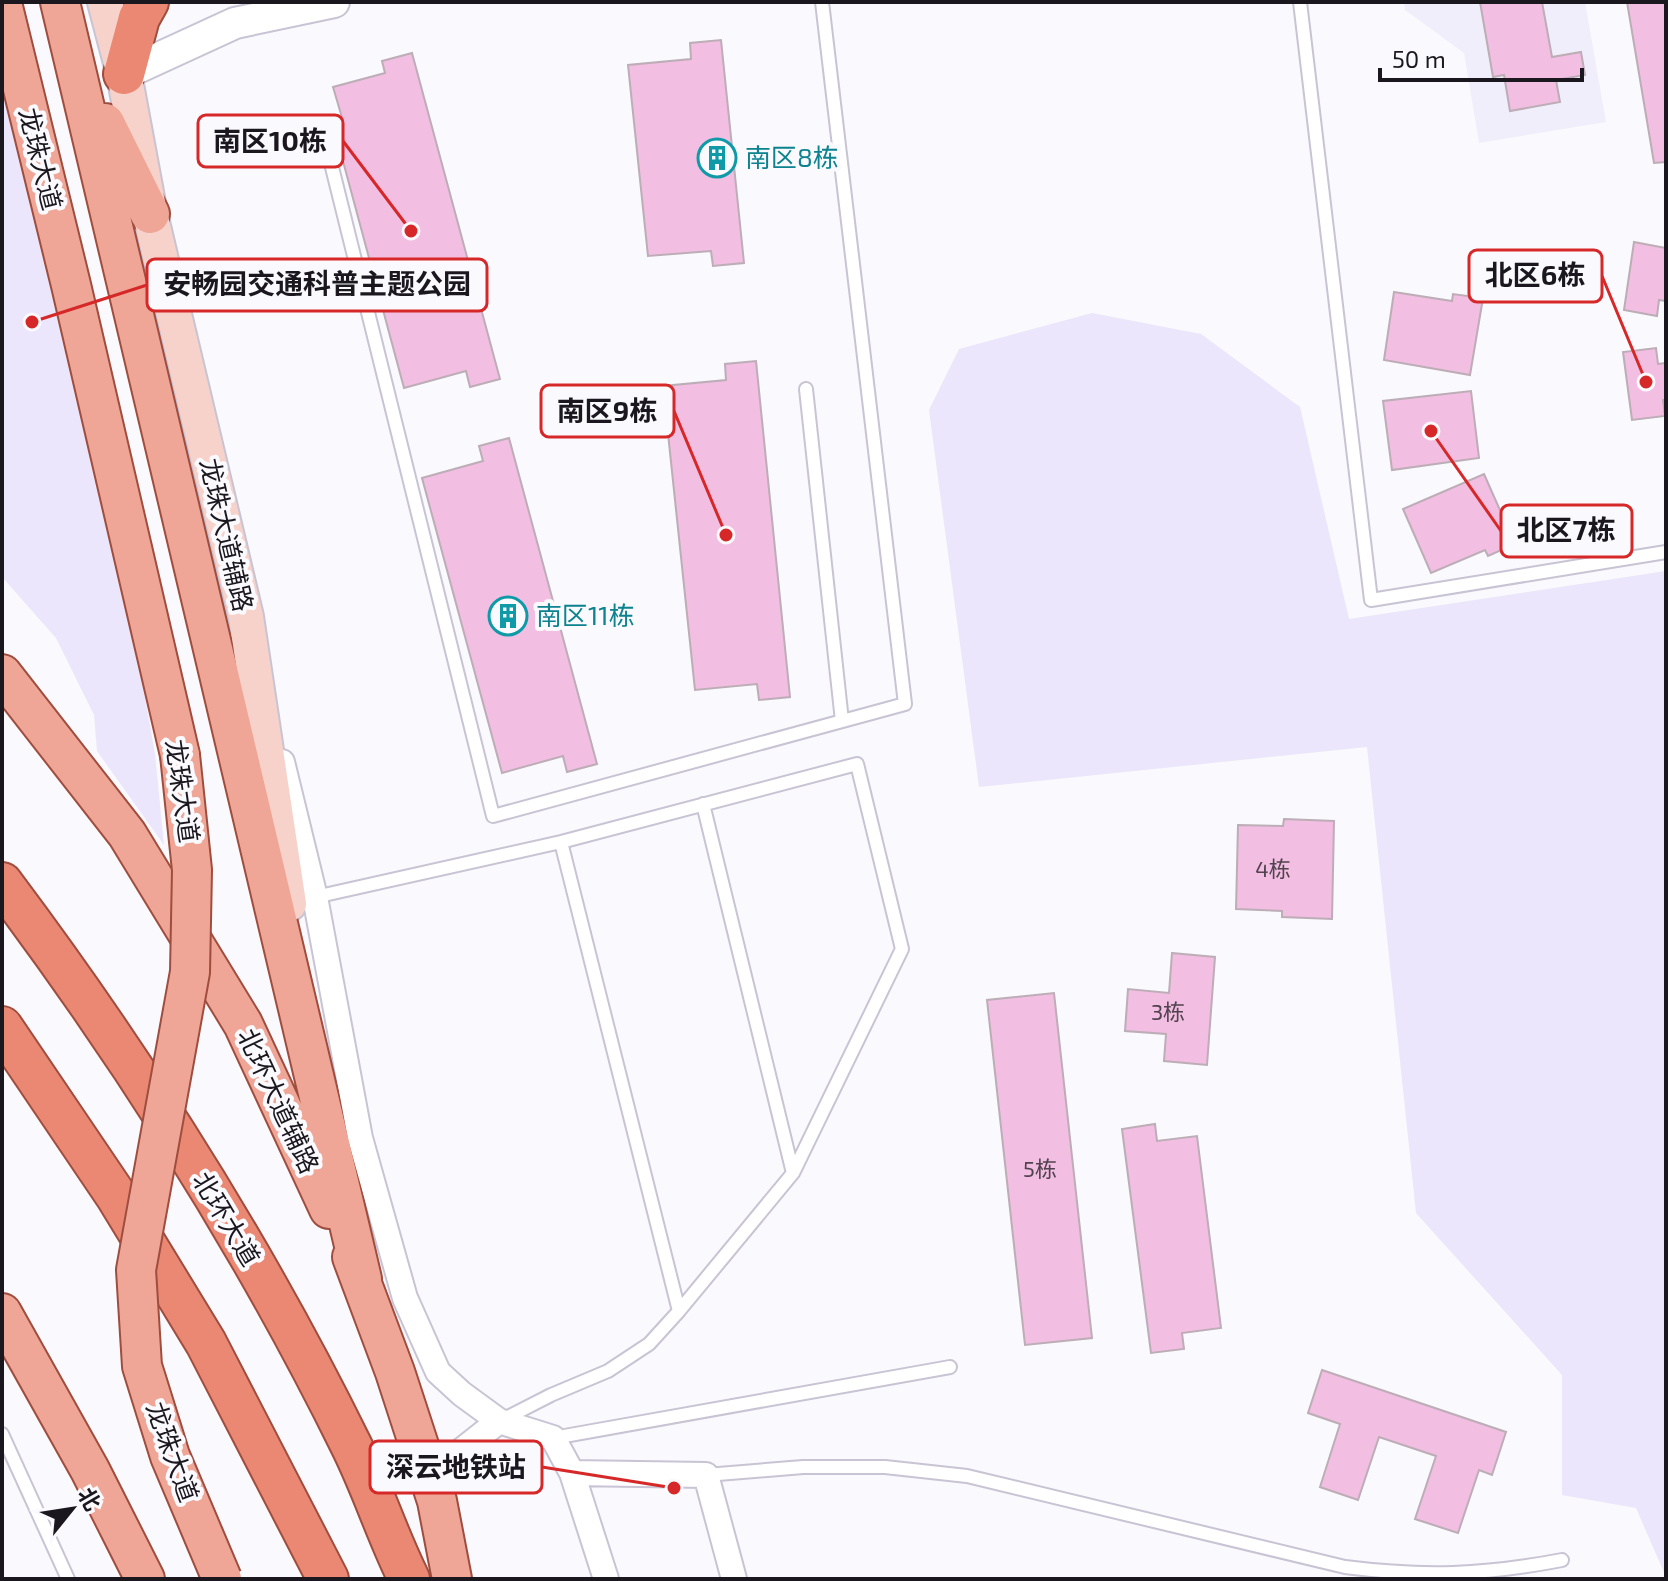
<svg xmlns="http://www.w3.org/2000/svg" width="1668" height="1581" font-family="'Exo 2','Noto Sans SC',sans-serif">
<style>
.built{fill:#f1eefc}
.green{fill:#ebe6fb}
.building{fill:#f2bee1;stroke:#bcadb7;stroke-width:2}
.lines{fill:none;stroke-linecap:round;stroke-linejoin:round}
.service-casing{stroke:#c8c4d4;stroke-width:16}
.minor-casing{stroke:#c8c4d4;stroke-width:28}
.tertiary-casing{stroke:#c8c4d4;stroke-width:34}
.secondary-casing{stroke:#c8c4d4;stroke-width:38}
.primary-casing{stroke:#9e4d3e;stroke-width:42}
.trunk-casing{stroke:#9e4d3e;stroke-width:44}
.service{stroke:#fff;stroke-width:12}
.minor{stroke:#fff;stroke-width:24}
.tertiary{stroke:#fff;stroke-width:30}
.secondary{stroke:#f7d2ca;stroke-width:34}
.primary{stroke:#efa696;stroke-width:38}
.trunk{stroke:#ea8873;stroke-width:40}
.primary-bridge-casing{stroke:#9e4d3e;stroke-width:42;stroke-linecap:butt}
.primary-bridge{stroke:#efa696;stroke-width:38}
.labels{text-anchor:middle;stroke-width:8;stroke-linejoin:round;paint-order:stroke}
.number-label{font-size:22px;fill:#50424f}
.culture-label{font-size:26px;fill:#0d838f;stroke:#faf9fd;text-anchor:start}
.street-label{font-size:26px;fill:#1a181e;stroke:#faf9fd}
.leader{fill:none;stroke:#d62828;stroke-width:3}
.callout-dot{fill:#d62828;stroke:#faf9fd;stroke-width:3}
.callout{fill:#faf9fd;stroke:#d62828;stroke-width:3}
.callout-label{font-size:28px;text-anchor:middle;font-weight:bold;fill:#1a181e}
</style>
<rect width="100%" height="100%" fill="#faf9fd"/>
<!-- built -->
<path class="built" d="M 1404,2 L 1585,2 L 1606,122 L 1479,143 L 1464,53 L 1405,10 Z"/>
<!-- green -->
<path class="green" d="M 2,68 L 124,579 L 155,754 L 164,845 L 97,751 L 94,715 L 56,638 L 2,577 Z
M 1092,313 L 1201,334 L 1300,407 L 1349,619 L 1666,571 L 1666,1577 L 1636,1508 L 1562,1495 L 1562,1375 L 1416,1213 L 1367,747 L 979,787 L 929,410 L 959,349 Z"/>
<!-- building -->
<path class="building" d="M 1480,2 L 1542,2 L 1552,57 L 1581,52 L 1585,75 L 1556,80 L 1560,102 L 1510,111 L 1504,75 L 1493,77 Z
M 1627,2 L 1666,2 L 1666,162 L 1654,163 Z
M 721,40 L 744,263 L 713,266 L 711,251 L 648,256 L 628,65 L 691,59 L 690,43 Z
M 412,53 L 500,379 L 470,387 L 466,371 L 404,388 L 333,124 L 343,121 L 333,87 L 385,73 L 382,61 Z
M 1634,242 L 1666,248 L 1666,301 L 1659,300 L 1657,316 L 1624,310 Z
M 1394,292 L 1452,301 L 1453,294 L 1483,298 L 1470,375 L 1384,360 Z
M 1656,348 L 1658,364 L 1666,363 L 1666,400 L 1663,400 L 1665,416 L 1632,420 L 1623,352 Z
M 756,361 L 790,697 L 759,700 L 757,684 L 695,690 L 663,386 L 726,380 L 725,364 Z
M 1471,391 L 1479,458 L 1392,470 L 1383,401 Z
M 509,438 L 597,764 L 567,772 L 563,756 L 502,773 L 422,478 L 483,461 L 479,446 Z
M 1484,474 L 1515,544 L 1488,556 L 1485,550 L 1431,573 L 1403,509 Z
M 1284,819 L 1334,821 L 1332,919 L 1282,917 L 1282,911 L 1236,909 L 1238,825 L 1283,826 Z
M 1172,953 L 1215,957 L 1207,1065 L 1164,1061 L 1166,1034 L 1125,1031 L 1128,989 L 1169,993 Z
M 1054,993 L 1092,1338 L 1025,1345 L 987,1000 Z
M 1155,1124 L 1157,1141 L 1197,1136 L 1221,1328 L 1182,1333 L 1184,1349 L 1151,1353 L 1122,1129 Z
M 1322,1370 L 1506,1432 L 1492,1475 L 1479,1470 L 1458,1533 L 1415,1519 L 1436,1456 L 1379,1437 L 1358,1500 L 1320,1487 L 1340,1424 L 1308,1413 Z"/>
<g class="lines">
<!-- service casing -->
<g class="service-casing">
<path id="service" d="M 1300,2 L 1371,600 L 1666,552
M 323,131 L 493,816 L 905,704 L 822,2
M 806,389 L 842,721
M 703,804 L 793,1173
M 561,842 L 857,764 L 902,949 L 793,1173 L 679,1311
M 315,897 L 561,842 L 679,1311 L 649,1344 L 608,1371 L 551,1395 L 502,1420
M 2,1434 L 68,1579
M 553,1438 L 950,1367
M 706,1475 L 803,1467 L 885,1467 L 967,1476 L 1345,1567 C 1423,1577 1484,1575 1562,1560"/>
</g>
<!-- minor casing -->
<g class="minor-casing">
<path id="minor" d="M 282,762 L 315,897 L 360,1138 L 405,1298 L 438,1372 L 462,1394 L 499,1421 L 553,1438 L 572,1473 L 606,1579
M 572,1473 L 706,1475 L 734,1579
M 437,1501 L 456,1455 L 499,1421"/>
</g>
<!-- tertiary casing -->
<g class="tertiary-casing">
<path id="tertiary" d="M 124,74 L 235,23 L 334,2"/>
</g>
<!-- secondary casing -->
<g class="secondary-casing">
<path id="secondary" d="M 105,2 L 124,74 L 150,214 L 246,617 L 289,904"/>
</g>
<!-- primary casing -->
<g class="primary-casing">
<path id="primary" d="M 60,2 L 362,1279
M 2,3 L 71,285 L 180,755
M 105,123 L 150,214
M 2,674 L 127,834 L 243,1024 L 329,1209
M 352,1257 L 395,1372 L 437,1501 L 452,1579
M 2,1313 L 90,1470 L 145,1579"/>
</g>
<!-- trunk casing -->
<g class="trunk-casing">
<path id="trunk" d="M 124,74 L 139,18 L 148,2
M 2,883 C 134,1059 254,1248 351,1445 C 373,1489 387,1535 409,1579
M 2,1027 L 117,1197 L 206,1343 L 328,1579"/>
</g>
<!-- service -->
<use href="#service" class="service"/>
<!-- minor -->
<use href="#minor" class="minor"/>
<!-- tertiary -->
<use href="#tertiary" class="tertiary"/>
<!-- secondary -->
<use href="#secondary" class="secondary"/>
<!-- primary -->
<use href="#primary" class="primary"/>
<!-- trunk -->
<use href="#trunk" class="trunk"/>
<!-- primary-bridge casing -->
<g class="primary-bridge-casing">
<path id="primary-bridge" d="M 180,755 L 192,870 L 190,972 L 136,1270 L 142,1366 L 170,1456 L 222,1579"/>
</g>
<!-- primary-bridge -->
<use href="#primary-bridge" class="primary-bridge"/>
</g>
<!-- icons -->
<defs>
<g id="building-ring" transform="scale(2)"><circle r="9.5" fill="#faf9fd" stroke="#0f9aa8" stroke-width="1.5"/><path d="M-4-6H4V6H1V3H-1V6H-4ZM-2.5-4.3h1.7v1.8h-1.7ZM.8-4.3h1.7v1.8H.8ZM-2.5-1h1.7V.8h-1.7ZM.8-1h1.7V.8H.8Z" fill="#0f9aa8"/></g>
</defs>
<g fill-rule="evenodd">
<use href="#building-ring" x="717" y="158"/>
<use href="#building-ring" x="508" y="616"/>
</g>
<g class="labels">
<!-- number labels -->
<g class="number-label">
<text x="1273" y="877">4栋</text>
<text x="1168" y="1020">3栋</text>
<text x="1040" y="1177">5栋</text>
</g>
<!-- culture labels -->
<g class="culture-label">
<text x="745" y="167">南区8栋</text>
<text x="536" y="625">南区11栋</text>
</g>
<!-- street labels -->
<g class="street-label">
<text transform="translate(40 159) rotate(76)" y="9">龙珠大道</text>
<text transform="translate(226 535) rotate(77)" y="9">龙珠大道辅路</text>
<text transform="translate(182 791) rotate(82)" y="9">龙珠大道</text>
<text transform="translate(278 1101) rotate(65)" y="9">北环大道辅路</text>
<text transform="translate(226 1219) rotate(59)" y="9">北环大道</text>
<text transform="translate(172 1452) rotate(70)" y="9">龙珠大道</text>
</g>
</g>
<!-- callouts -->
<path class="leader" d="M411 231L343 141M1646 382L1602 276M32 322L147 285M726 535L674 411M1431 431L1501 531M674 1488L542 1467"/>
<g class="callout-dot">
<circle cx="411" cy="231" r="8"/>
<circle cx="1646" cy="382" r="8"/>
<circle cx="32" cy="322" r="8"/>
<circle cx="726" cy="535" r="8"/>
<circle cx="1431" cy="431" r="8"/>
<circle cx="674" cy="1488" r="8"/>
</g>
<g class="callout">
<rect x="198" y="115" width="145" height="52" rx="8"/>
<rect x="1469" y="250" width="133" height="52" rx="8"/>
<rect x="147" y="259" width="340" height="52" rx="8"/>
<rect x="541" y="385" width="133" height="52" rx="8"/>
<rect x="1501" y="505" width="131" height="52" rx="8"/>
<rect x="370" y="1441" width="172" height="52" rx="8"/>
</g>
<g class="callout-label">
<text x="270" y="151">南区10栋</text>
<text x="1535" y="285">北区6栋</text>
<text x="317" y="294">安畅园交通科普主题公园</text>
<text x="607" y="421">南区9栋</text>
<text x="1566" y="540">北区7栋</text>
<text x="456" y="1477">深云地铁站</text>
</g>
<!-- border -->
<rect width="1668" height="1581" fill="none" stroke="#1a181e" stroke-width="8"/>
<!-- north arrow -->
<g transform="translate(72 1509) rotate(60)" stroke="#faf9fd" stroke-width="6" paint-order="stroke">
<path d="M0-6L14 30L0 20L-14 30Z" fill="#1a181e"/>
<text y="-12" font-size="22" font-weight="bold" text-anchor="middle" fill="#1a181e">北</text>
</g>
<!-- scale -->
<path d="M1380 68v12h202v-12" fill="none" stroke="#1a181e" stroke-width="4"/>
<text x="1392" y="68" font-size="24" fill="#1a181e" stroke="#faf9fd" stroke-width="6" paint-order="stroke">50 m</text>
</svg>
